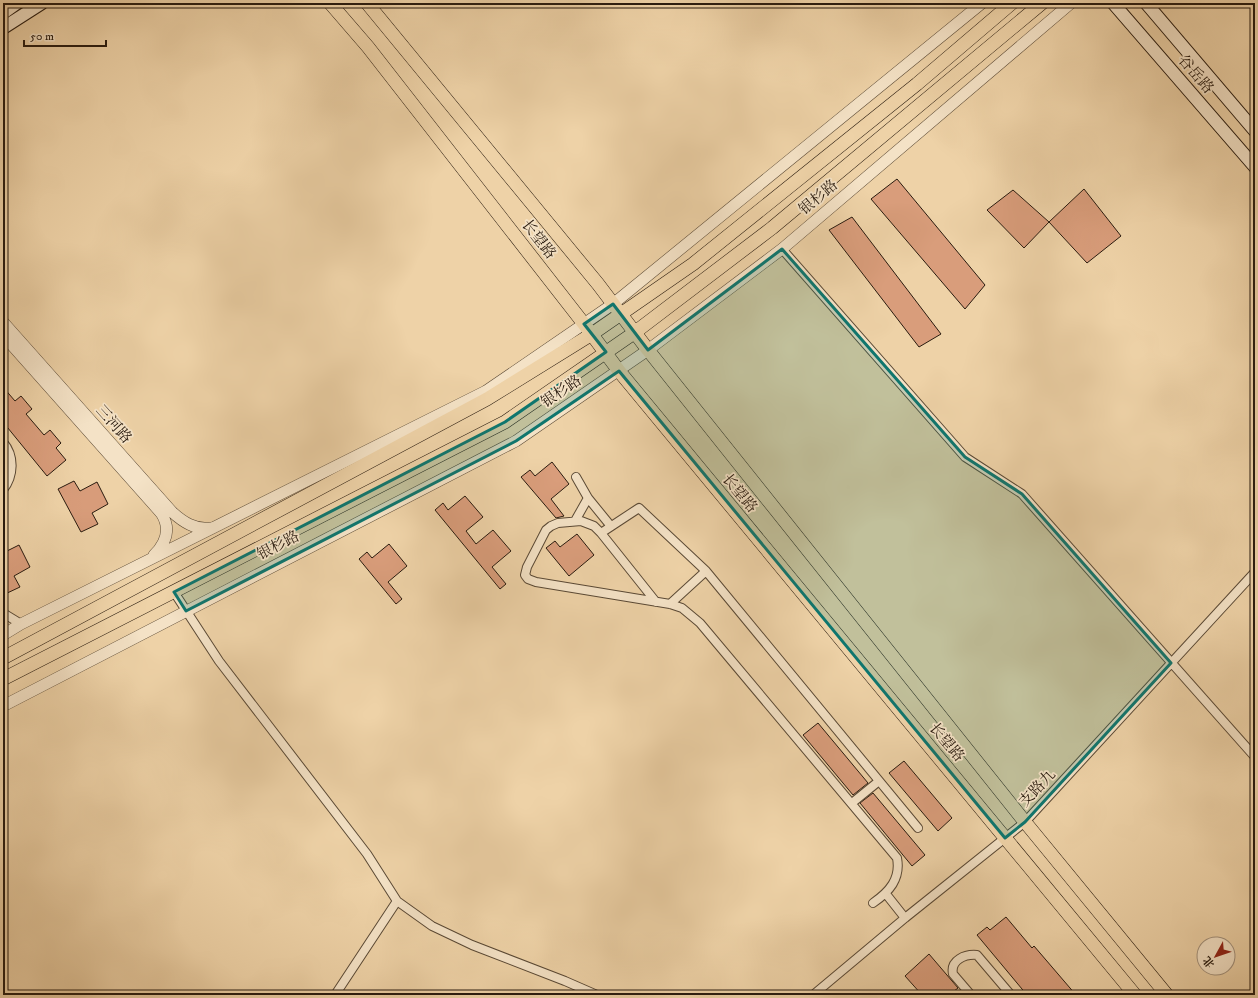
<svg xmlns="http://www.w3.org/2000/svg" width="1258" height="998" font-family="'IM FELL DW Pica','Noto Serif SC',serif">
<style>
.building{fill:#d99d7b;stroke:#291b0f}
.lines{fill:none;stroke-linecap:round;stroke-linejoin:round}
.minor-casing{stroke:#5a4935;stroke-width:10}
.tertiary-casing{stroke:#5a4935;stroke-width:12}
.secondary-casing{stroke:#291b0f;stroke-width:14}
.primary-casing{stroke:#291b0f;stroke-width:14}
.minor{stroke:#f4e2c6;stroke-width:8}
.tertiary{stroke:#f4e2c6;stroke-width:11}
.secondary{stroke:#f4e2c6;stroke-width:12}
.primary{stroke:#eed2a7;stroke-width:13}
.marked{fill:#0f766e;fill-opacity:0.2;stroke:#0f766e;stroke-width:3;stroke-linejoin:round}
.labels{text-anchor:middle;stroke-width:3.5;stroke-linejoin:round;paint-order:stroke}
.street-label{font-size:15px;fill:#291b0f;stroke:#f4e2c6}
</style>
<rect width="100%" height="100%" fill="#eed2a7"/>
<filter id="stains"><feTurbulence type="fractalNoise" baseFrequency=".005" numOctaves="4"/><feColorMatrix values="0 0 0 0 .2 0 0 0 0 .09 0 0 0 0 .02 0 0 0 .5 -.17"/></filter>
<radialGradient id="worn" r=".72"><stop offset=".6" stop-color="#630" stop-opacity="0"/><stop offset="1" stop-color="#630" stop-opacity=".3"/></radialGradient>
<!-- building -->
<path class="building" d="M 897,179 L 985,285 L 965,309 L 871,199 Z
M 1084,189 L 1121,236 L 1087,263 L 1049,222 Z
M 1013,190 L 1049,222 L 1024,248 L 987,210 Z
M 852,217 L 941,334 L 919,347 L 829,230 Z
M 3,387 L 15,401 L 21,396 L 32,409 L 26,414 L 44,435 L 50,430 L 61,443 L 56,448 L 66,460 L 47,476 L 3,422 Z
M 552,462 L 569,484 L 551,499 L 564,516 L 556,518 L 521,477 L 530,470 L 535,476 Z
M 74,481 L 80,491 L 97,482 L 108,504 L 92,513 L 98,524 L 81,532 L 58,489 Z
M 465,496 L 483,517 L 466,531 L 476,544 L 493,530 L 511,551 L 492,567 L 506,584 L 500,589 L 435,510 L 443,503 L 448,510 Z
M 577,534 L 594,555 L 569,576 L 546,548 L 555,541 L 560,547 Z
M 389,544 L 407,566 L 388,582 L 402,599 L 396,604 L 359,559 L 367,552 L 372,558 Z
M 19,545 L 30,567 L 14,576 L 20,587 L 3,595 L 3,553 Z
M 818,723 L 868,783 L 853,795 L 803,735 Z
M 904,761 L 952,818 L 938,831 L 889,773 Z
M 873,793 L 925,855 L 912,866 L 860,803 Z
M 1006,917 L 1032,948 L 1034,946 L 1076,995 L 1027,995 L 977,935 L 987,927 L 990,930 Z
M 929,954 L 958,988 L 949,995 L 922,995 L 905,976 Z"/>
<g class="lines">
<!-- minor casing -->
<g class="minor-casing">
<path id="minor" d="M 782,249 L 965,457 L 1022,494 L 1255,757
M 3,442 C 15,456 14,476 3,490
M 576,477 L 588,498 L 610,525
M 575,521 L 588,498
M 601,533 L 639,508 L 706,571 L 918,828
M 174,592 L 219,661 L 367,854 L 397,901 L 432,926 L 472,945 L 565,981 L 597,995
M 656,602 L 601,533 L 594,526 L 581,521 L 558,523 L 551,526 L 546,530 L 527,567 L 525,575 L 528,579 L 536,582 L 670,604 L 682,608 L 700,623 L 897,858 C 901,879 889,892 873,903
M 670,604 L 706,571
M 3,613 L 21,624
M 852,803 L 879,781
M 886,894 L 905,918
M 335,995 L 397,901
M 813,995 L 905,918 L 1025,822 L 1255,572
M 971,995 L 953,974 C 950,960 965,954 977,955 L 1011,995"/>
</g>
<!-- tertiary casing -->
<g class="tertiary-casing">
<path id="tertiary" d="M 3,322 L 172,512 C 183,522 195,530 211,528
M 3,335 L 161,513 C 171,528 167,542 154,555
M 3,635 L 21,624 L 486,391 L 613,304 L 982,3
M 3,706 L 516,441 L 648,350 L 782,249 L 1071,3"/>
</g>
<!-- secondary casing -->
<g class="secondary-casing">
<path id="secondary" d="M 1113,3 L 1255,167
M 1146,3 L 1255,131
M 3,13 L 17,3
M 3,28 L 42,3"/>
</g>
<!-- primary casing -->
<g class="primary-casing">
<path id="primary" d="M 330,3 L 368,47 L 584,324 L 619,371 L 1135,995
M 367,3 L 598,284 L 648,350 L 1025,822 L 1167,995
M 3,658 L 487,399 L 592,334 L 693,264 L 917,84 L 1012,3
M 3,679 L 505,422 L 634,333 L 772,228 L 1042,3"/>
</g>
<!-- minor -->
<use href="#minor" class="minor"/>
<!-- tertiary -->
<use href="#tertiary" class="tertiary"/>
<!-- secondary -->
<use href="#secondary" class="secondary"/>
<!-- primary -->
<use href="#primary" class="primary"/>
</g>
<!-- marked area -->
<path class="marked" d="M 782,249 L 965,457 L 1022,494 L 1171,663 L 1025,822 L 1005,838 L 619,371 L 516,441 L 186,611 L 174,592 L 505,422 L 606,352 L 584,324 L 613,304 L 648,350 Z"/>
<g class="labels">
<!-- street labels -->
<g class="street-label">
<text transform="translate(1196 74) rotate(49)" y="5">谷岳路</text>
<text transform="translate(818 197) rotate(-40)" y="5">银杉路</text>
<text transform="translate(539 239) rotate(52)" y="5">长望路</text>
<text transform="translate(561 391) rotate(-34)" y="5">银杉路</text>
<text transform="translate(114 424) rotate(48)" y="5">三河路</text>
<text transform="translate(740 493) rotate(50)" y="5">长望路</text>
<text transform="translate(278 545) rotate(-27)" y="5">银杉路</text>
<text transform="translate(947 742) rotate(50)" y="5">长望路</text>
<text transform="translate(1037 788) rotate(-47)" y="5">支路九</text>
</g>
</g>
<!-- margin -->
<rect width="1258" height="998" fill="none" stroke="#eed2a7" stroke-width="16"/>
<rect x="4" y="4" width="1250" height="990" fill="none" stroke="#291b0f" stroke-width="2"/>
<rect x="8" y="8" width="1242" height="982" fill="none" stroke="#291b0f"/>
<!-- north arrow -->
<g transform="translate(1216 956) rotate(230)"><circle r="19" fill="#f4e2c6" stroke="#a3927d"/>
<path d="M0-3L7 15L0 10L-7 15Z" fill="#8f2418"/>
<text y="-6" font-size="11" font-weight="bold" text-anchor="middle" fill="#291b0f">北</text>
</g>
<!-- scale -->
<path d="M24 40v6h82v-6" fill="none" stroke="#291b0f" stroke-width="2"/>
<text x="30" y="40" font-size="12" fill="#291b0f" stroke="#f4e2c6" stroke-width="3" paint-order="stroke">50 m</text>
<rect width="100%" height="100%" filter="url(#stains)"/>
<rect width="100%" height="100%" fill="url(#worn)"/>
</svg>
